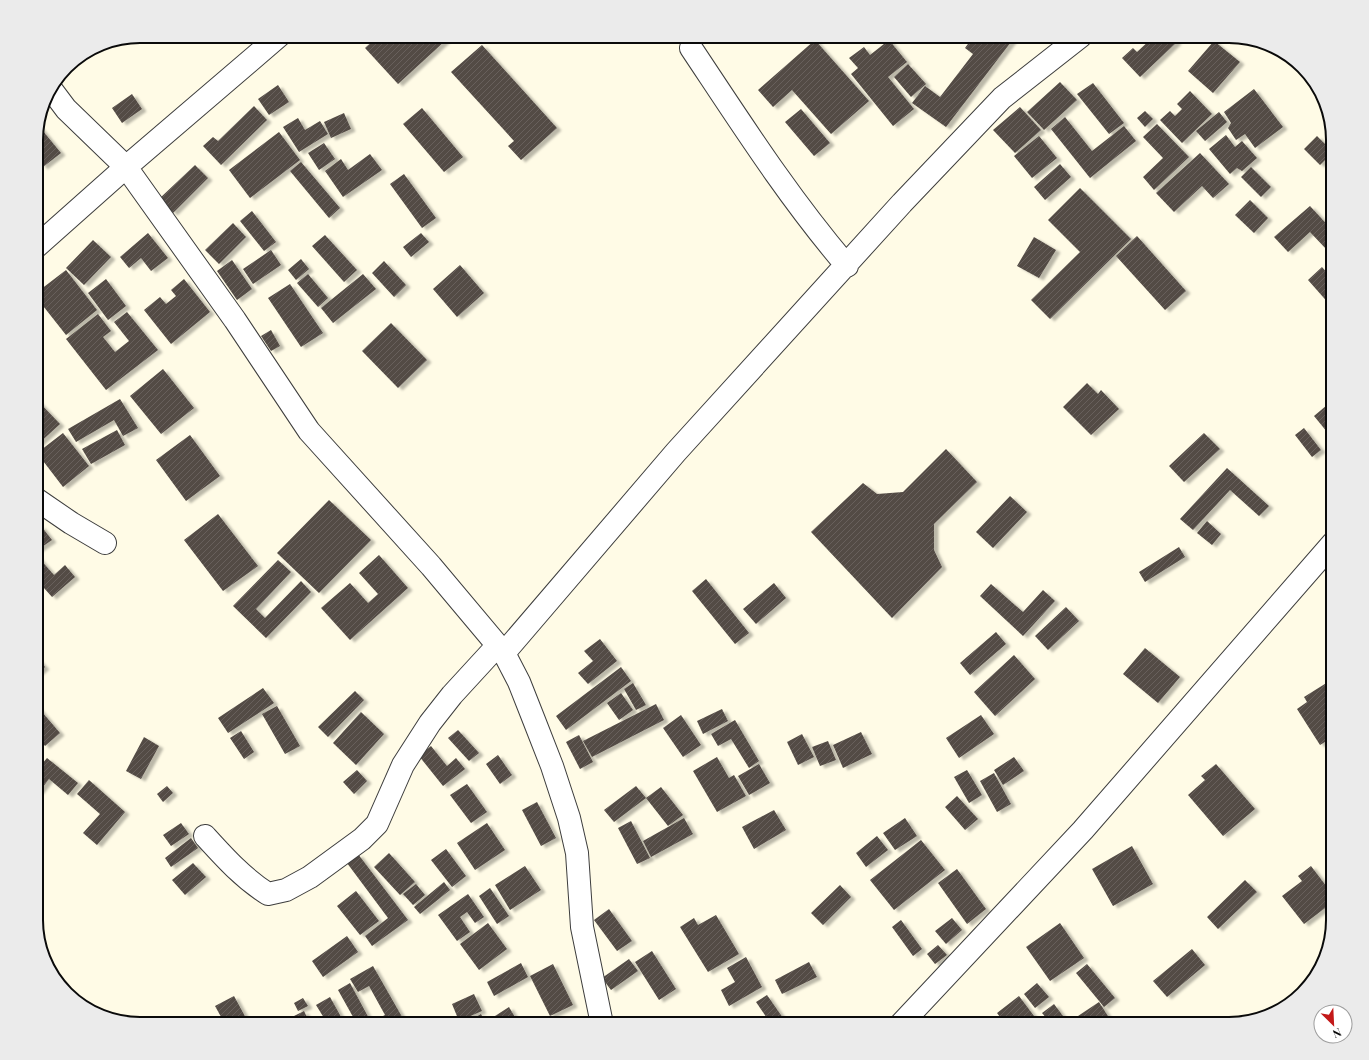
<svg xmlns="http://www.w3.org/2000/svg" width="1369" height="1060" font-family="'Playfair Display',serif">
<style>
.building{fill:url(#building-hatch);filter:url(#shadow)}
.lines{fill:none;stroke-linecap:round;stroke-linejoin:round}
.minor-casing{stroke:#3d3d3d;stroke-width:24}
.minor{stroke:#fff;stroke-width:22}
.rim{fill:none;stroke:#0a0a0a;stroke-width:2}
</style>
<defs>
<pattern id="building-hatch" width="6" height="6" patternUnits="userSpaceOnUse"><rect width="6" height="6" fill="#534b45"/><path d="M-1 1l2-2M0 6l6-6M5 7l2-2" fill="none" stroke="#67605c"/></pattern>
<filter id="shadow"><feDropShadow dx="4.5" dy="2.5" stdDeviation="1" flood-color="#0004"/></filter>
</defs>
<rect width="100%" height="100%" fill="#fffbe6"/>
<!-- building -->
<path class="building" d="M 378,36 L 385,36 L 388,39 L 392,36 L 442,36 L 446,40 L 398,84 L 365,48 Z
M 971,36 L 1011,36 L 1014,38 L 946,127 L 912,103 L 925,86 L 940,97 L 973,54 L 965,48 L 973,37 Z
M 1148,36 L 1172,36 L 1177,42 L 1140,77 L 1122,58 L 1133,48 L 1137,52 L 1151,39 Z
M 815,40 L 869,101 L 831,134 L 792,90 L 773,107 L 758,90 Z
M 889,40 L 907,62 L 888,77 L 914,109 L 893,126 L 851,74 L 858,68 L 849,58 L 864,47 L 870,55 Z
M 1214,41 L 1240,62 L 1213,93 L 1188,71 Z
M 482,45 L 557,128 L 521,160 L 508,146 L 514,141 L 451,72 Z
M 908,64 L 926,84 L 911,97 L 894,77 Z
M 1060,82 L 1077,100 L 1044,130 L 1027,112 Z
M 1093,83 L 1124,123 L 1109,134 L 1077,94 Z
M 278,85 L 289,102 L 269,115 L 258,99 Z
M 1254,89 L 1283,127 L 1255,148 L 1245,134 L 1236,140 L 1228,128 L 1231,123 L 1224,112 Z
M 1190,91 L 1212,114 L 1182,143 L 1160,120 L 1170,111 L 1175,116 L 1182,109 L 1177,104 Z
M 132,94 L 142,109 L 122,123 L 112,108 Z
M 254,106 L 267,120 L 221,165 L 203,146 L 213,137 L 218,141 Z
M 1020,107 L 1041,130 L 1015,153 L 993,130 Z
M 422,108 L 463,157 L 444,172 L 403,124 Z
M 801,109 L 830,143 L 814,156 L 785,122 Z
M 1145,111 L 1153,119 L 1145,127 L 1137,118 Z
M 1219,112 L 1227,122 L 1205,141 L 1196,131 Z
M 344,113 L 351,129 L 331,138 L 324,122 Z
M 1065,117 L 1092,151 L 1124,126 L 1136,141 L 1090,178 L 1051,129 Z
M 298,118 L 305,130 L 320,121 L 328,134 L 299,152 L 283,127 Z
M 1157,124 L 1189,157 L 1154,190 L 1143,177 L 1163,158 L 1143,137 Z
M 38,125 L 61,153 L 43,167 L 36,158 L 36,133 Z
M 279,132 L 300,160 L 250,198 L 229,170 Z
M 1226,135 L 1235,147 L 1242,141 L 1257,158 L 1242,171 L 1237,168 L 1230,174 L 1209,149 Z
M 1039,136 L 1057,158 L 1032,178 L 1014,156 Z
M 1317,136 L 1329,148 L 1333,145 L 1333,160 L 1329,156 L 1320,165 L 1304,149 Z
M 324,143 L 335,159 L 319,170 L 308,153 Z
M 1200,153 L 1229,184 L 1213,198 L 1202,186 L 1174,212 L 1156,193 Z
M 370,154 L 382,170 L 343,197 L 325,171 L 341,159 L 348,170 Z
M 301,162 L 340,208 L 329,218 L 290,171 Z
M 1060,164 L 1071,177 L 1045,200 L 1034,187 Z
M 195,165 L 208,178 L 173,213 L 159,199 Z
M 1251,167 L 1271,187 L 1261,197 L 1241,177 Z
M 404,174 L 436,218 L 422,228 L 390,184 Z
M 1080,188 L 1131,239 L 1050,319 L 1031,300 L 1080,252 L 1048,220 Z
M 1250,200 L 1268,218 L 1254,233 L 1235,215 Z
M 1310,206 L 1333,231 L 1333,245 L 1327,250 L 1310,232 L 1288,252 L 1274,237 Z
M 1333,210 L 1333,225 L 1325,217 Z
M 252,211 L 276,242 L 264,251 L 240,221 Z
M 233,223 L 246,237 L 219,264 L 205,250 Z
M 148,233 L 168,258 L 151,271 L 141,258 L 129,268 L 120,257 Z
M 421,233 L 429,242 L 411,257 L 403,247 Z
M 325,235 L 357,270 L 344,282 L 312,246 Z
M 1137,236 L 1186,291 L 1165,310 L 1116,256 Z
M 1034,237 L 1056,250 L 1039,278 L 1017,266 Z
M 93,240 L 111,257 L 84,285 L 66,268 Z
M 271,250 L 281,265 L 253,284 L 243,269 Z
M 301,259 L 309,269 L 296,280 L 288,270 Z
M 232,260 L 252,289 L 237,300 L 217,271 Z
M 384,261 L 406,285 L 394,297 L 372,273 Z
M 460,265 L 484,293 L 457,317 L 433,289 Z
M 1322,267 L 1333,280 L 1333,304 L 1331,306 L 1308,280 Z
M 66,270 L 97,310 L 66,335 L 36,297 L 36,293 Z
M 308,274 L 328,298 L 318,307 L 297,283 Z
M 363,274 L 376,289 L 333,323 L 321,308 Z
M 106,279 L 126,306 L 108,320 L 88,293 Z
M 184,279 L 210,312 L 171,344 L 144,310 L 160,297 L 166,304 L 176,296 L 171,290 Z
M 290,284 L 323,333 L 301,347 L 268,298 Z
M 127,312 L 158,350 L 106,390 L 66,339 L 98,314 L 111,331 L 103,337 L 115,352 L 129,341 L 114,322 Z
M 391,323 L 427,360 L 398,388 L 362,351 Z
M 271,330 L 280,346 L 271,351 L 261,336 Z
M 163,369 L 194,408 L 161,434 L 130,396 Z
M 1087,383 L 1098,394 L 1101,390 L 1119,409 L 1091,435 L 1063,407 Z
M 36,399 L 60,424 L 36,446 Z
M 120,399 L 138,428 L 123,436 L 114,420 L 76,442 L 68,429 Z
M 1333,400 L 1333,437 L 1332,438 L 1314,416 Z
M 1304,428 L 1321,450 L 1312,457 L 1295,435 Z
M 117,430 L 125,445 L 91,464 L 82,449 Z
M 63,433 L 89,466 L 63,487 L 37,453 Z
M 1204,433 L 1220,449 L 1184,482 L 1169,466 Z
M 190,435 L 220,476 L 186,501 L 156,460 Z
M 946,449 L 977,482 L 934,524 L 934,550 L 942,567 L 892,618 L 811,532 L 863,483 L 877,494 L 903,492 Z
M 1227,468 L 1269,506 L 1259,516 L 1230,490 L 1193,530 L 1180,519 Z
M 1010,496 L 1027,512 L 993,548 L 976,532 Z
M 329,500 L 371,540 L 319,593 L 277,553 Z
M 218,514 L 258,566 L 223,591 L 184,540 Z
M 1207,521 L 1221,534 L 1212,545 L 1197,533 Z
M 41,526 L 52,540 L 36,551 L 36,530 Z
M 1179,547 L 1185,557 L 1145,582 L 1139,572 Z
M 379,555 L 408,588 L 350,640 L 321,608 L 350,583 L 368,603 L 378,594 L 359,573 Z
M 38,557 L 54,575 L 65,565 L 75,577 L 52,597 L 36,579 L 36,559 Z
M 278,560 L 291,572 L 256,609 L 265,618 L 301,581 L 311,592 L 266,638 L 233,606 Z
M 706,579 L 749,633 L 735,644 L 692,591 Z
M 774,583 L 786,598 L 756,624 L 743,609 Z
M 991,584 L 1023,612 L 1043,590 L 1055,601 L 1023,636 L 980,596 Z
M 1066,607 L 1079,621 L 1048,650 L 1035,636 Z
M 996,632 L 1006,644 L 970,675 L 960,663 Z
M 600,639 L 617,661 L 588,684 L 578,673 L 593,661 L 584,651 Z
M 1145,648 L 1180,677 L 1158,703 L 1123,674 Z
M 1014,655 L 1035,679 L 995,716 L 974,692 Z
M 36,657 L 45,667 L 36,675 Z
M 621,667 L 631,681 L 566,730 L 556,716 Z
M 1328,682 L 1329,685 L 1333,682 L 1333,737 L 1320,745 L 1297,709 L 1307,702 L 1304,697 Z
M 633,683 L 646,705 L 636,710 L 624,689 Z
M 263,688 L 274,703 L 228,733 L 218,718 Z
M 355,691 L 364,700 L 328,737 L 318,727 Z
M 621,693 L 633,710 L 619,720 L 607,703 Z
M 656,704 L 664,720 L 592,757 L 583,741 Z
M 36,705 L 60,733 L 45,746 L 36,735 Z
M 277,706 L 300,746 L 285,754 L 262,714 Z
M 722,709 L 728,721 L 703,734 L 697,721 Z
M 361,712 L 384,734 L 356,765 L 333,743 Z
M 681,715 L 701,745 L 683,757 L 663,728 Z
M 981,715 L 994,734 L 959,758 L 946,738 Z
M 735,720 L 759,761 L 749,768 L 731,739 L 718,746 L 711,734 Z
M 458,730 L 479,753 L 469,761 L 448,738 Z
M 241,731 L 254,752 L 244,759 L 230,738 Z
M 861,732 L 872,754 L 843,768 L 833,745 Z
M 802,734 L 814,757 L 798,765 L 787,742 Z
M 579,735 L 593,762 L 580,769 L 566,742 Z
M 144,737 L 159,746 L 141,779 L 126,771 Z
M 828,741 L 836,760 L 820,766 L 812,747 Z
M 431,746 L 447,766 L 456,758 L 465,769 L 443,786 L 419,756 Z
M 498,755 L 512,775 L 500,784 L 486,764 Z
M 717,757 L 729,778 L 734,775 L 746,796 L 717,812 L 693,771 Z
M 1014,757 L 1024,771 L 1003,785 L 994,770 Z
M 47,758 L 78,783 L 68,795 L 49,779 L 39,792 L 36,789 L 36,771 Z
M 759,764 L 770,783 L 749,795 L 738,776 Z
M 1216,764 L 1255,809 L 1223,836 L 1188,795 L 1205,780 L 1201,776 Z
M 357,770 L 367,781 L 354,794 L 343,782 Z
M 967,770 L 982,795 L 969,803 L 954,777 Z
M 994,773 L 1011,804 L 997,812 L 980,781 Z
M 89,780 L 125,812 L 97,845 L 83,833 L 100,814 L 77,794 Z
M 467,784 L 487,812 L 471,823 L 450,795 Z
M 167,786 L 173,793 L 163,802 L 157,794 Z
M 636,786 L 646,798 L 614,822 L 604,810 Z
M 661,787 L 683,815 L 668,826 L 646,798 Z
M 957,796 L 978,819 L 965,830 L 945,807 Z
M 537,802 L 556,838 L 541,846 L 522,810 Z
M 774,810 L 786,830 L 754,849 L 742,827 Z
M 684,818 L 693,834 L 651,857 L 643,841 Z
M 905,818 L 917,836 L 895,850 L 883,833 Z
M 631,821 L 650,858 L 637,864 L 618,828 Z
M 181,823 L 189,834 L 171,846 L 163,835 Z
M 487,823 L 505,850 L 475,870 L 457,843 Z
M 877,836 L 888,850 L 866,867 L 856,853 Z
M 191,838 L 198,848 L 171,867 L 165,858 Z
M 921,840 L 945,870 L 894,910 L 870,880 Z
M 1132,846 L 1153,884 L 1113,906 L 1092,869 Z
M 446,849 L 466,876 L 452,887 L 431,860 Z
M 389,853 L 415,882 L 400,895 L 374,867 Z
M 358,854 L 408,920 L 372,946 L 365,936 L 388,918 L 347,863 Z
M 193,863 L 206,877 L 185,895 L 172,880 Z
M 525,866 L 541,890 L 510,910 L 495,885 Z
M 1311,866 L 1333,895 L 1333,902 L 1304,924 L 1282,896 L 1302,881 L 1298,876 Z
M 957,869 L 986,909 L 967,924 L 938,883 Z
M 1245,880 L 1257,892 L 1218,929 L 1207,917 Z
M 444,882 L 450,890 L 420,914 L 414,907 Z
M 416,884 L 425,895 L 413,905 L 403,894 Z
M 840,885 L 851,897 L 823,925 L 811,913 Z
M 490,888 L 509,916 L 497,924 L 479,896 Z
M 356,891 L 379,921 L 360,935 L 337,906 Z
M 468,894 L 484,917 L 475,923 L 467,912 L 460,917 L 470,932 L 457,941 L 438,915 Z
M 609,909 L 632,941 L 617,951 L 594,920 Z
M 716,915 L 739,954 L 708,972 L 680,927 L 694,918 L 698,925 Z
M 952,918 L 962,930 L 946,944 L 935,931 Z
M 901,920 L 922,949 L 913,956 L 892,927 Z
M 488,923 L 507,949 L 479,970 L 460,944 Z
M 1060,923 L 1084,958 L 1050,981 L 1026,947 Z
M 347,936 L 358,952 L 323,977 L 312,961 Z
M 938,945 L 947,955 L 935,964 L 927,954 Z
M 1192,949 L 1205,965 L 1167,997 L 1153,981 Z
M 652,951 L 676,989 L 659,1000 L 635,962 Z
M 746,957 L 762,987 L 729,1006 L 721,990 L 735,982 L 727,968 Z
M 629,959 L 638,971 L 611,990 L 602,978 Z
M 809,962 L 817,977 L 782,994 L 775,980 Z
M 521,963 L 528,977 L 494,996 L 487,982 Z
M 553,964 L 573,1005 L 550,1016 L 530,976 Z
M 1087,964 L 1115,998 L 1104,1007 L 1076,973 Z
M 373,966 L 405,1022 L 401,1024 L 375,1024 L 373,1021 L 385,1015 L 369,986 L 358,992 L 350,979 Z
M 350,983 L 372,1024 L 357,1024 L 338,990 Z
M 1037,983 L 1049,997 L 1035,1008 L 1024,994 Z
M 474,994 L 482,1011 L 459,1021 L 452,1004 Z
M 767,995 L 783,1018 L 773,1024 L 771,1024 L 756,1002 Z
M 234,996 L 247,1020 L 240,1024 L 225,1024 L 215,1006 Z
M 1019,996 L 1040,1024 L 999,1024 L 1003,1021 L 997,1013 Z
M 330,997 L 345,1024 L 313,1024 L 324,1018 L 316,1005 Z
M 303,998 L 308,1006 L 298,1011 L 294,1003 Z
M 1099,1002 L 1113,1024 L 1070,1024 L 1069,1022 Z
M 1054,1004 L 1069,1024 L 1051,1024 L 1042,1013 Z
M 509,1007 L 519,1024 L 500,1024 L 495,1016 Z
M 304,1011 L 310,1023 L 296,1024 L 292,1017 Z
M 481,1014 L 486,1024 L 474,1024 L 472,1019 Z"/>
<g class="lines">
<!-- minor casing -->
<g class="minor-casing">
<path id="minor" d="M 691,48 C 741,123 788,197 847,266
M 51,89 L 66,109 L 126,167 L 235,320 L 309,431 L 431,566 L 504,653 L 519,682 L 534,720 L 552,766 L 569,818 L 577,853 L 582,927 L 602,1024
M 36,247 L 126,167 L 279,36
M 36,499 L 71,523 L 105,543
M 504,653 L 676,452 L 902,203 L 1002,98 L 1081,36
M 205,836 C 225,858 243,878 268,894 L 286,890 L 310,877 L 362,839 L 377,824 L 403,765 L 430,723 L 452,695 L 497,646
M 901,1024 L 1083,830 L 1333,543"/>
</g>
<!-- minor -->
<use href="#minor" class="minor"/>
</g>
<!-- crop -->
<path d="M0 0H1369V1060H0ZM140 43H1229A97 97 0 0 1 1326 140V920A97 97 0 0 1 1229 1017H140A97 97 0 0 1 43 920V140A97 97 0 0 1 140 43Z" fill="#ebebeb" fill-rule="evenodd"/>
<path class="rim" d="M140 43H1229A97 97 0 0 1 1326 140V920A97 97 0 0 1 1229 1017H140A97 97 0 0 1 43 920V140A97 97 0 0 1 140 43Z"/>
<!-- north arrow -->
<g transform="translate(1333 1024) rotate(156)"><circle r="19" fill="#ffffff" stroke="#9d9d9d"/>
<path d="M0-3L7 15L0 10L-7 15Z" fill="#c31919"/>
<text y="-6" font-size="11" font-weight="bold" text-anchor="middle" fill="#0a0a0a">N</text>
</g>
</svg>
